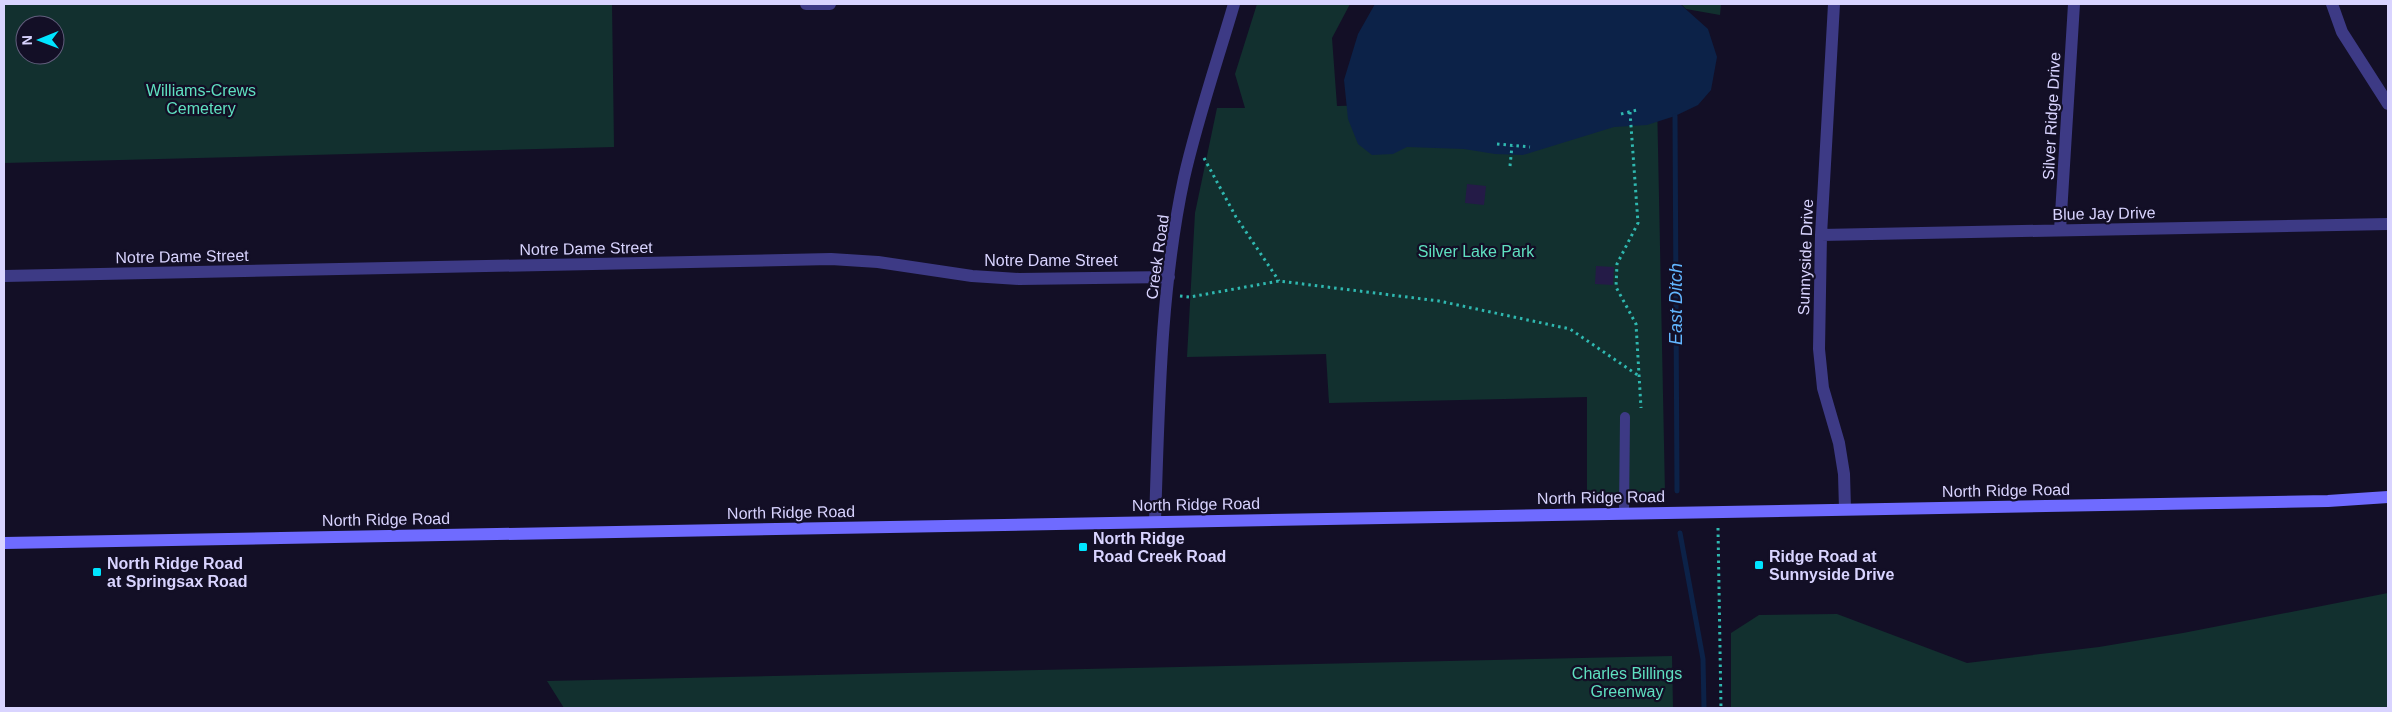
<svg xmlns="http://www.w3.org/2000/svg" width="2392" height="712" font-family="Arial,sans-serif">
<style>
.green{fill:#12302f;fill-rule:evenodd}
.water{fill:#0c2248}
.lines{fill:none;stroke-linecap:round;stroke-linejoin:round}
.stream{stroke:#0c2248;stroke-width:5}
.building{fill:#241b47}
.path{stroke:#2fb8b0;stroke-width:3;stroke-dasharray:2.5 4;stroke-linecap:butt}
.lane{stroke:#3d3a85;stroke-width:10}
.street{stroke:#3d3a85;stroke-width:12}
.secondary{stroke:#6f6bff;stroke-width:12}
.poi-dot{fill:#00e5ff;stroke:#130f26;stroke-width:2}
.labels{text-anchor:middle;stroke-width:4.5;stroke-linejoin:round;paint-order:stroke}
.park-label{font-size:16px;fill:#5fe0c0;stroke:#130f26}
.street-label{font-size:16px;fill:#d9d4ff;stroke:#130f26}
.poi-label{font-size:16px;font-weight:bold;fill:#d9d4ff;stroke:#130f26;text-anchor:start}
.water-label{font-size:18px;font-style:italic;fill:#62b6ff;stroke:#130f26}
</style>
<rect width="100%" height="100%" fill="#130f26"/>
<!-- green -->
<path class="green" d="M 4,4 L 612,4 L 614,147 L 4,163 ZM 25,25 L 55,25 L 55,55 L 25,55 Z
M 1257,4 L 1350,4 L 1332,38 L 1337,106 L 1657,99 L 1665,493 L 1587,495 L 1587,397 L 1329,403 L 1326,354 L 1187,357 L 1195,213 L 1217,108 L 1245,108 L 1235,74 Z
M 1681,4 L 1721,4 L 1720,15 L 1686,9 Z
M 2388,593 L 2388,708 L 1731,708 L 1731,633 L 1759,615 L 1837,614 L 1967,663 L 2099,647 L 2183,633 Z
M 1672,656 L 1673,708 L 564,708 L 547,681 Z"/>
<!-- water -->
<path class="water" d="M 1375,4 L 1680,4 L 1708,29 L 1717,57 L 1711,90 L 1698,105 L 1675,116 L 1647,125 L 1614,127 L 1523,155 L 1495,154 L 1464,149 L 1407,147 L 1393,154 L 1372,155 L 1358,144 L 1348,119 L 1344,80 L 1358,34 Z"/>
<g class="lines">
<!-- stream -->
<path class="stream" d="M 1675,116 L 1677,491
M 1680,533 L 1703,659 L 1704,708"/>
</g>
<!-- building -->
<path class="building" d="M 1467,184 L 1486,186 L 1484,205 L 1465,203 Z
M 1596,266 L 1614,267 L 1613,285 L 1595,284 Z"/>
<g class="lines">
<!-- path -->
<path class="path" d="M 1630,112 L 1638,223 L 1617,264 L 1616,287 L 1636,324 L 1641,408
M 1621,114 L 1637,110
M 1497,144 L 1530,147
M 1204,158 L 1236,217 L 1279,281
M 1510,166 L 1512,146
M 1180,296 L 1190,297 L 1279,281 L 1439,301 L 1570,329 L 1639,376
M 1718,528 L 1721,708"/>
<!-- lane -->
<path class="lane" d="M 1624,513 L 1625,417"/>
<!-- street -->
<path class="street" d="M 806,4 L 830,4
M 1834,4 L 1821,235 L 1819,349 L 1823,388 L 1839,443 L 1844,474 L 1845,509
M 2332,4 L 2342,32 L 2388,104
M 2060,230 L 2074,4
M 1821,235 L 2388,224
M 4,276 L 831,259 L 878,262 L 972,276 L 1019,279 L 1169,277
M 1155,521 C 1159,407 1160,290 1184,178 C 1197,120 1217,62 1234,4"/>
<!-- secondary -->
<path class="secondary" d="M 4,543 L 2328,501 L 2388,497"/>
</g>
<!-- markers -->
<g class="poi-dot">
<rect x="1078" y="542" width="10" height="10" rx="2.5"/>
<rect x="1754" y="560" width="10" height="10" rx="2.5"/>
<rect x="92" y="567" width="10" height="10" rx="2.5"/>
</g>
<g class="labels">
<!-- park labels -->
<g class="park-label">
<text x="201" y="96">Williams-Crews<tspan x="201" dy="18">Cemetery</tspan></text>
<text x="1476" y="257">Silver Lake Park</text>
<text x="1627" y="679">Charles Billings<tspan x="1627" dy="18">Greenway</tspan></text>
</g>
<!-- street labels -->
<g class="street-label">
<text transform="translate(2051 116) rotate(-87)" y="6">Silver Ridge Drive</text>
<text transform="translate(2104 213) rotate(-1)" y="6">Blue Jay Drive</text>
<text transform="translate(586 248) rotate(-1)" y="6">Notre Dame Street</text>
<text transform="translate(182 256) rotate(-1)" y="6">Notre Dame Street</text>
<text transform="translate(1157 257) rotate(-82)" y="6">Creek Road</text>
<text transform="translate(1805 257) rotate(-88)" y="6">Sunnyside Drive</text>
<text x="1051" y="266">Notre Dame Street</text>
<text transform="translate(2006 490) rotate(-1)" y="6">North Ridge Road</text>
<text transform="translate(1601 497) rotate(-1)" y="6">North Ridge Road</text>
<text transform="translate(1196 504) rotate(-1)" y="6">North Ridge Road</text>
<text transform="translate(791 512) rotate(-1)" y="6">North Ridge Road</text>
<text transform="translate(386 519) rotate(-1)" y="6">North Ridge Road</text>
</g>
<!-- poi labels -->
<g class="poi-label">
<text x="1093" y="544">North Ridge<tspan x="1093" dy="18">Road Creek Road</tspan></text>
<text x="1769" y="562">Ridge Road at<tspan x="1769" dy="18">Sunnyside Drive</tspan></text>
<text x="107" y="569">North Ridge Road<tspan x="107" dy="18">at Springsax Road</tspan></text>
</g>
<!-- water labels -->
<g class="water-label">
<text transform="translate(1676 304) rotate(-90)" y="6">East Ditch</text>
</g>
</g>
<!-- border -->
<rect width="2392" height="712" fill="none" stroke="#d9d4ff" stroke-width="10"/>
<!-- north arrow -->
<g transform="translate(40 40) rotate(269)"><circle r="24" fill="#130f26" stroke="#625e7d"/>
<path d="M0-4L9 19L0 12L-9 19Z" fill="#00e5ff"/>
<text y="-8" font-size="14" font-weight="bold" text-anchor="middle" fill="#d9d4ff">N</text>
</g>
</svg>
